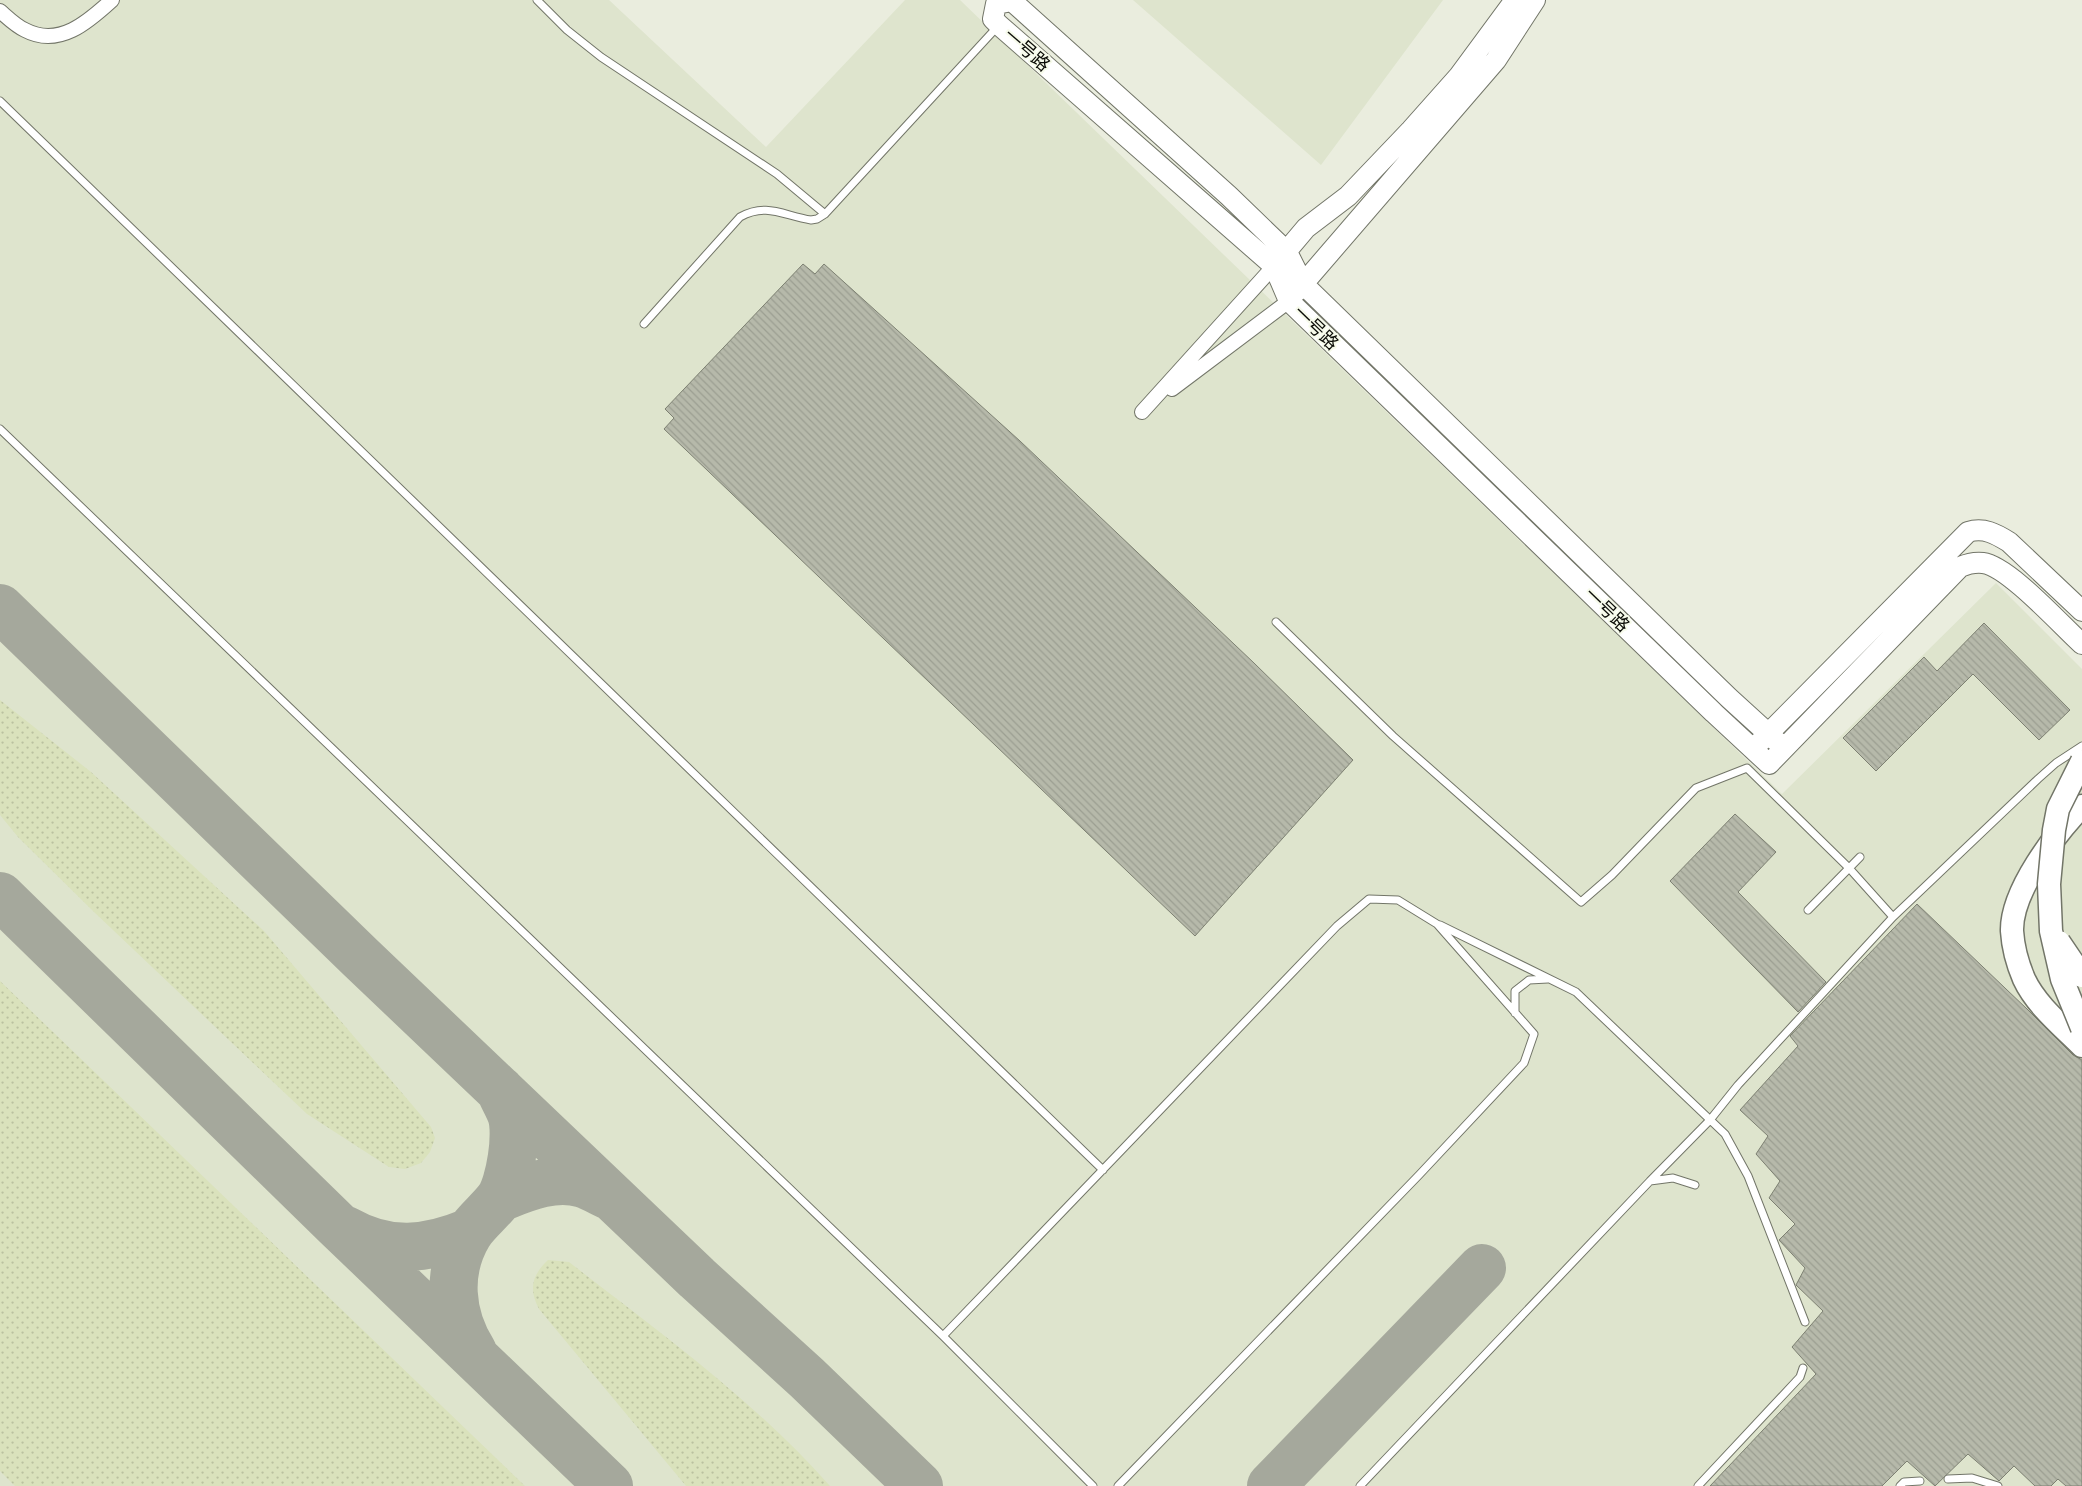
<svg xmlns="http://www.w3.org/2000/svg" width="2082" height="1486" font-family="Helvetica,'Noto Sans SC',sans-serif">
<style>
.built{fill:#dee4cd}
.grass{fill:url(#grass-dots)}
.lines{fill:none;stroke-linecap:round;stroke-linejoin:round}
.taxiway{stroke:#a5a89c;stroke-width:48}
.building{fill:url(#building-back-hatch);stroke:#7d8072}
.service-casing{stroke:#727568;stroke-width:9}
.minor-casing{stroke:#727568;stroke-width:16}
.secondary-casing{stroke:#727568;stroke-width:22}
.primary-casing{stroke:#727568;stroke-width:25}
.service{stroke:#fff;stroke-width:7}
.minor{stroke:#fff;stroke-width:14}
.secondary{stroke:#fff;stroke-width:20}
.primary{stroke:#fff;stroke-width:22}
.primary-bridge-casing{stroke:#727568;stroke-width:25;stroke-linecap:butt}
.primary-bridge{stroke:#fff;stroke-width:22}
.labels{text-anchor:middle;stroke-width:4;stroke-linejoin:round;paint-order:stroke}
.street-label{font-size:18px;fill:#0b0c07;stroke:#f7fbeb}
</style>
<defs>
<pattern id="grass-dots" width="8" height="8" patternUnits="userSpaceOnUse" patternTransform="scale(1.25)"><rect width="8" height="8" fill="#dae2bc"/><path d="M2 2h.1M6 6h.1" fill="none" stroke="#bac1a0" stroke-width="1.8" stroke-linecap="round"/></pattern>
<pattern id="building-back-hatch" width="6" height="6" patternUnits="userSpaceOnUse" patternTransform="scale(1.25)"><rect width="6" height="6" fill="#b6b9aa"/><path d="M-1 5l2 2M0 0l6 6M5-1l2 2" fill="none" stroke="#9b9e91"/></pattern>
</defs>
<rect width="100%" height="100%" fill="#eaedde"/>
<!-- built -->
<path class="built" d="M 0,0 L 609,0 L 766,147 L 905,0 L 960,0 L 1782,794 L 1996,583 L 2082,669 L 2082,1486 L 0,1486 Z
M 1133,0 L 1443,0 L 1321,165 Z"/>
<!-- grass -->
<path class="grass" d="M 0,700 L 91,772 L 264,931 L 431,1127 L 435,1138 L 430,1152 L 421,1163 L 405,1169 L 389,1167 L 307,1114 L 94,912 L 18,837 L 0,815 Z
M 0,981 L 525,1486 L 15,1486 L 0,1471 Z
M 548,1260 L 569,1262 C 660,1333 753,1399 830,1486 L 686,1486 L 539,1309 C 529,1290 531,1276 548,1260 Z"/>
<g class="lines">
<!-- taxiway -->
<path class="taxiway" d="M 0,608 L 361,958 L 697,1278 L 807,1378 L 919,1486
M 0,896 L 337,1225 L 609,1486
M 500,1198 C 525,1188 555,1175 583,1184 C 592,1187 602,1193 611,1197
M 346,1230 C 388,1254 427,1250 470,1232
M 473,1352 C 450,1315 446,1271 469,1233 C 477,1221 490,1211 499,1199 C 510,1183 518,1133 511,1114 C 508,1106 503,1098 500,1090
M 1271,1486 L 1482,1268"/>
</g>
<!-- building -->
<path class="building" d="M 803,264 L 815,274 L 824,264 L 1020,441 L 1254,663 L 1353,760 L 1195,936 L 664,429 L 674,418 L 665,409 Z
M 1984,623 L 2070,710 L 2039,740 L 1973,674 L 1876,771 L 1843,738 L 1924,657 L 1937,671 Z
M 1735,814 L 1776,852 L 1738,892 L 1826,982 L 1798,1012 L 1670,881 Z
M 1917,904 L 2027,1009 L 2073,1055 L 2082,1060 L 2082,1486 L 2066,1486 L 2058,1479 L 2051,1486 L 2035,1486 L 2014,1466 L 1999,1481 L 1968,1454 L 1935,1486 L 1907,1461 L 1882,1486 L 1710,1486 L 1816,1374 L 1792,1347 L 1823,1311 L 1796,1285 L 1805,1268 L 1779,1240 L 1795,1224 L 1769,1198 L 1780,1181 L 1756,1154 L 1768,1136 L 1740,1110 L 1798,1046 L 1790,1036 Z"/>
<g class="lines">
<!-- service casing -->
<g class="service-casing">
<path id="service" d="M 537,0 L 567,30 L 601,57 L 777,174 L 825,214
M 0,101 L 1103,1170
M 644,324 L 740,217 C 767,202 784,216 811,220 L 817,219 L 825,214 L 999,25
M 0,429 L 943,1336 L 1093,1486
M 1276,622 L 1393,736 L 1581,902 L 1612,875 L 1696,788 L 1747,768 L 1849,868 L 1893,917 L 2038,779 L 2056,763 L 2082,746
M 1808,910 L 1860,857
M 1440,925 L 1576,992 L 1725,1134 L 1748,1176 L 1805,1322
M 1515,1013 L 1515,991 L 1529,980 L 1548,979
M 1650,1181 L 1710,1120 L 1738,1085 L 1893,917
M 943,1336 L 1337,926 L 1369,899 L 1398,900 L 1437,924 L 1534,1034 L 1524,1063 L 1419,1175 L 1118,1486
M 1948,1479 L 1972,1478 L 1998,1486
M 1360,1486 L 1650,1181 L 1673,1178 L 1695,1185
M 1698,1486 L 1800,1377 L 1803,1368
M 1900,1486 L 1904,1482 L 1920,1481"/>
</g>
<!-- minor casing -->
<g class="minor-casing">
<path id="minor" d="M 0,11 C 8,18 16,26 25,30 C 59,48 88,22 112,0
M 1172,389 L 1289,301
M 1142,412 L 1274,266"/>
</g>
<!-- secondary casing -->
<g class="secondary-casing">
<path id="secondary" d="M 1279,260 L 1306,228 L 1348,196 L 1411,130 L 1459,76 L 1515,0
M 1296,292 L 1496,60 L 1535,0
M 1760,742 L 1968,532 C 1984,527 1996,534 2009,542 L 2082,611
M 1784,748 L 1729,698 L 1303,284 L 1287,252 L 1229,196 L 1012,1 L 996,4 L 993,19 L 999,25 L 1274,266 L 1289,301 L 1714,713 L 1769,764 L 1960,567 C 1967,564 1974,562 1983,563 C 2008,566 2061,625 2082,644"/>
</g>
<!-- primary casing -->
<g class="primary-casing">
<path id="primary" d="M 2082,806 C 2056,833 2011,891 2012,931 C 2013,947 2018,965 2024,979 C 2036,1005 2062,1026 2082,1046"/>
</g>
<!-- service -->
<use href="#service" class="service"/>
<!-- minor -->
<use href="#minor" class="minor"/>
<!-- secondary -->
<use href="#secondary" class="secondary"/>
<!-- primary -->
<use href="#primary" class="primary"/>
<!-- primary-bridge casing -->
<g class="primary-bridge-casing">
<path id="primary-bridge" d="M 2082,761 L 2058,809 L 2054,830 L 2049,884 L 2051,931 L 2062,979 L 2082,1028
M 2059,942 L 2082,976"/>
</g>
<!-- primary-bridge -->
<use href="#primary-bridge" class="primary-bridge"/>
</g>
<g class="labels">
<!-- street labels -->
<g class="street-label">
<text transform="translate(1027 50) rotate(41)" y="6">一号路</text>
<text transform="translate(1316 328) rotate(44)" y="6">一号路</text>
<text transform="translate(1607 610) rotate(44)" y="6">一号路</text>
</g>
</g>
</svg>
